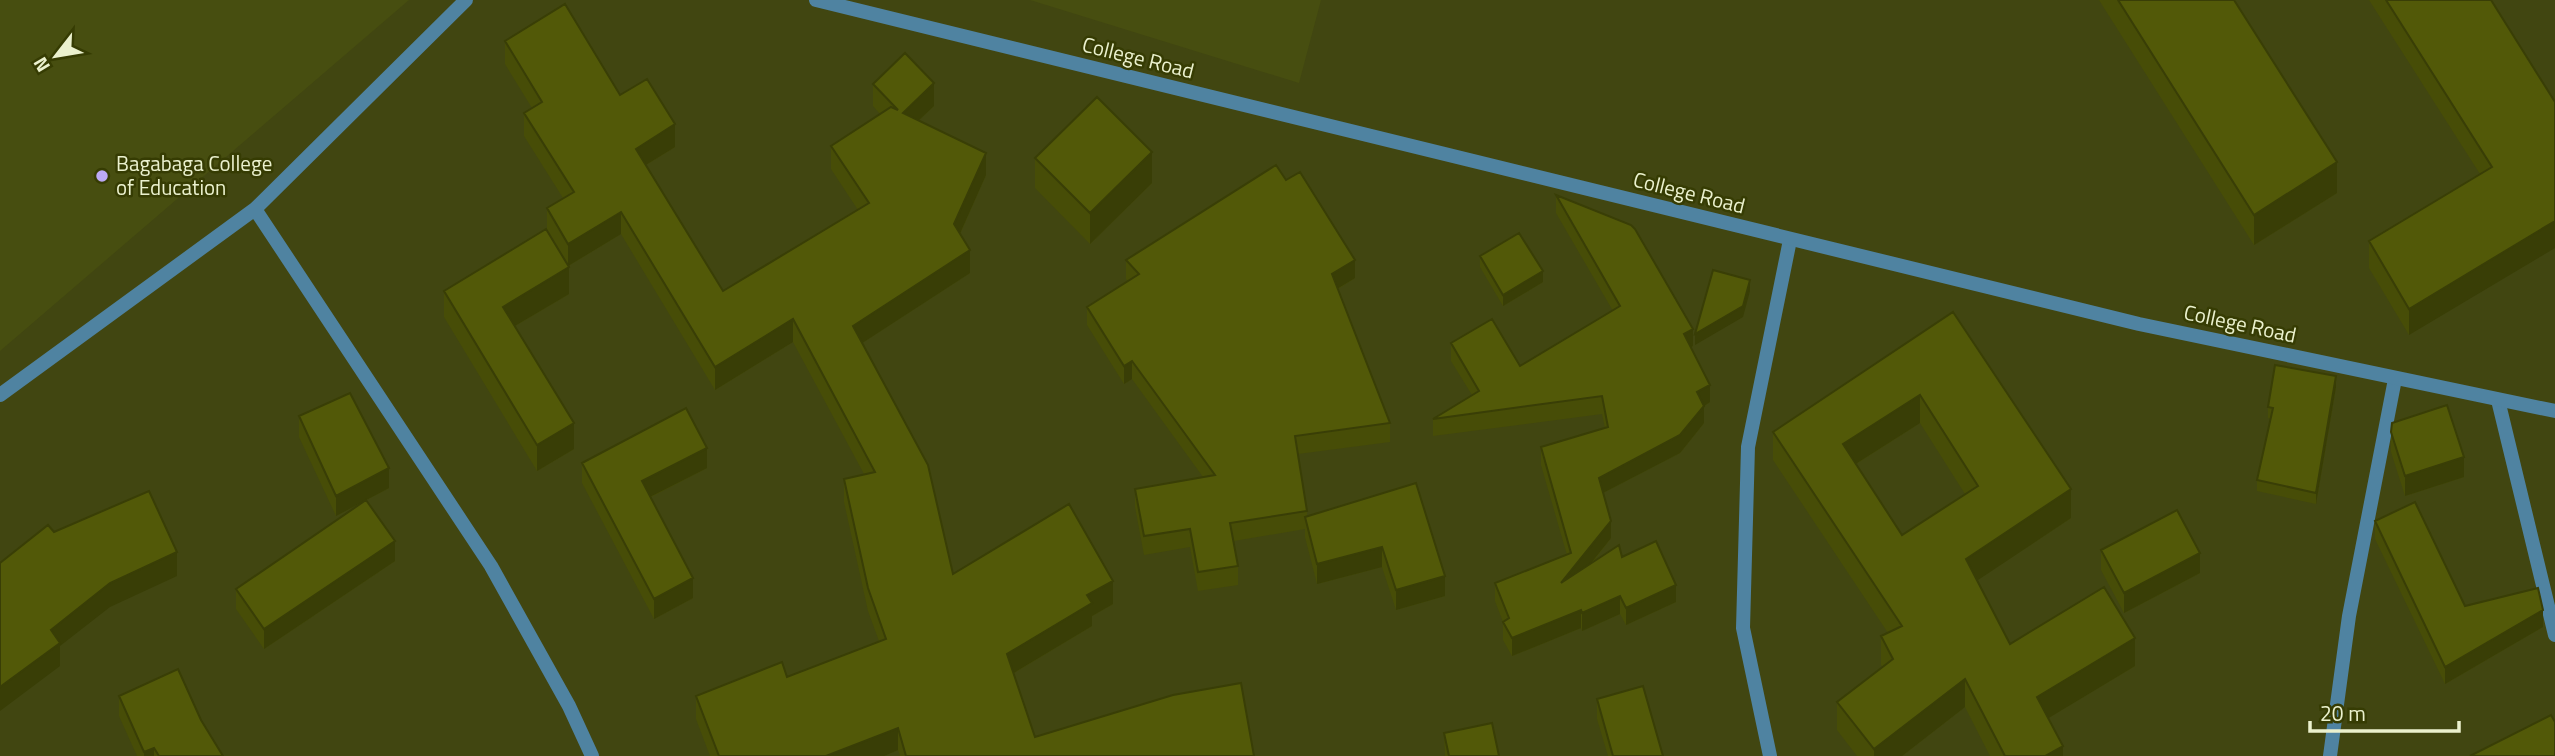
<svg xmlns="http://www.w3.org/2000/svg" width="2555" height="756" font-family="'Titillium Web',sans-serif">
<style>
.built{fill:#474e10}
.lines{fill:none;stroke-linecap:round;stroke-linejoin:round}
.minor{stroke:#4f83a1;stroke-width:14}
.tertiary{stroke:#4f83a1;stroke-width:14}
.wall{fill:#474d07;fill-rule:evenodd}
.shaded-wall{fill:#393e06}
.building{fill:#525908;stroke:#393e06;stroke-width:2;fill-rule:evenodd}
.poi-dot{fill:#bca9f5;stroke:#363c03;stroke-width:2.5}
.labels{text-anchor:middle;stroke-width:5;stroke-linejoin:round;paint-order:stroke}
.street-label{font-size:21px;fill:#ebf1ce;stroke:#363c03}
.poi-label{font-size:21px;fill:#ebf1ce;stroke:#363c03;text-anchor:start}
</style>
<rect width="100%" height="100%" fill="#414611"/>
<!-- built -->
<path class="built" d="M 0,0 L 409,0 L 0,351 Z
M 1030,0 L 1321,0 L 1299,83 Z"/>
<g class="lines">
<!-- minor -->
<path class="minor" d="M 255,209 L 491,566 L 569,706 L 592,756
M 0,395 L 255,209 L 466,0
M 2498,400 L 2555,635
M 1770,756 L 1743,628 L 1748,447 L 1790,240
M 2330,756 L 2349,616 L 2395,379"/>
<!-- tertiary -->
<path class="tertiary" d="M 816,0 L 2139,324 L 2555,411"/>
</g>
<!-- wall -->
<path class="wall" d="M 2099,0 L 2234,0 L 2337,193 L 2254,245 Z
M 2369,0 L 2491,0 L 2555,102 L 2409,335 L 2369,268 L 2369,241 L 2480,174 Z
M 505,41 L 620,95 L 675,147 L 646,165 L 723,291 L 858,210 L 831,169 L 831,146 L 880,114 L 873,106 L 873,84 L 934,106 L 919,120 L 986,175 L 960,234 L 970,273 L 862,343 L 953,574 L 1113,604 L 1092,616 L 1092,626 L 1014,673 L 1035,737 L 1254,756 L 900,756 L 898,750 L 884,756 L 710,756 L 696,719 L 696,696 L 787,677 L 879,641 L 868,611 L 844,502 L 844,479 L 864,474 L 793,342 L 715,390 L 621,234 L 568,266 L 569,294 L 515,326 L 574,449 L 537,471 L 444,317 L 444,291 L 547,230 L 547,208 L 563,198 L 524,136 L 524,113 L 532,108 L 505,64 Z
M 1035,158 L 1152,183 L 1090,244 L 1035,188 Z
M 1556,195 L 1693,346 L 1691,348 L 1710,402 L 1704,406 L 1704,423 L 1680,453 L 1603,493 L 1611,538 L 1592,563 L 1622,557 L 1676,602 L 1626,625 L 1620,614 L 1582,631 L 1581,628 L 1512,656 L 1503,640 L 1503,622 L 1495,601 L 1495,583 L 1567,555 L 1541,465 L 1541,447 L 1605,428 L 1602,414 L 1433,436 L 1433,419 L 1472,395 L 1451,361 L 1451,343 L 1520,366 L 1613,311 L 1556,213 Z
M 1480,256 L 1543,282 L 1503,306 L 1480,267 Z
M 1126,260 L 1355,278 L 1338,289 L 1390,423 L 1390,442 L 1298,454 L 1307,511 L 1307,517 L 1416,483 L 1445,596 L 1396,610 L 1382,567 L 1317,584 L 1305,537 L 1305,529 L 1234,541 L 1238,566 L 1238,585 L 1198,591 L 1190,547 L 1144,555 L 1135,507 L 1135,489 L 1203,477 L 1132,379 L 1124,384 L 1087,325 L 1087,307 L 1128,281 L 1126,279 Z
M 1953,312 L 2071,518 L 1977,580 L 2010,644 L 2135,666 L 2048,718 L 2063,756 L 1990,756 L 1965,707 L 1902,756 L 1857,756 L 1837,730 L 1837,702 L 1883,667 L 1881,665 L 1881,636 L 1888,633 L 1773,460 L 1773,432 ZM 1920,423 L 1965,494 L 1902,535 L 1856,464 Z
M 2336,387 L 2316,504 L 2257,491 L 2257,480 L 2271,419 L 2268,418 L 2268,407 Z
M 299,416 L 389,488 L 336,516 L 299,437 Z
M 2391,432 L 2464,477 L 2405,496 L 2391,452 Z
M 582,463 L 707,468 L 651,497 L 693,598 L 654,619 L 582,483 Z
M 2375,521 L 2465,606 L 2543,627 L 2445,684 L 2375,539 Z
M 2101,550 L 2200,573 L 2124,613 L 2101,570 Z
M 395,561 L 264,649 L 236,609 L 236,589 Z
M 119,696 L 201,720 L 223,756 L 137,756 L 119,716 Z
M 1597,699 L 1663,756 L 1608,756 L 1597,719 Z
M 1444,733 L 1499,756 L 1445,756 Z"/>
<!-- shaded-wall -->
<path class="shaded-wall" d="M 934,83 L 934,106 L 903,135 L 903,113 Z
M 675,124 L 675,147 L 636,171 L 636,149 Z
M 1152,152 L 1152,183 L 1090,244 L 1090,213 Z
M 986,153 L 986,175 L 954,247 L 954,224 Z
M 2337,162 L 2337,193 L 2254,245 L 2254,215 Z
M 621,212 L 621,234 L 568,266 L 568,244 Z
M 2555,221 L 2555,248 L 2409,335 L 2409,309 Z
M 970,250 L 970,273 L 853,349 L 853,326 Z
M 1355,260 L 1355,278 L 1332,292 L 1332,274 Z
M 569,267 L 569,294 L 503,333 L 503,307 Z
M 1543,271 L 1543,282 L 1503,306 L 1503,295 Z
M 1750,280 L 1750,291 L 1743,317 L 1695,345 L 1695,334 Z
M 793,319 L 793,342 L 715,390 L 715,367 Z
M 1693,329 L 1693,346 L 1684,352 L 1684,334 Z
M 1132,361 L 1132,379 L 1124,384 L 1124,366 Z
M 2336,376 L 2336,387 L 2316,504 L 2316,493 Z
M 1710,385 L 1710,402 L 1704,406 L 1704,423 L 1680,453 L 1599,495 L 1599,478 L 1697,392 Z
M 1920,395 L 1920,423 L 1843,472 L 1843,444 Z
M 574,423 L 574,449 L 537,471 L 537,445 Z
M 707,448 L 707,468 L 642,501 L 642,481 Z
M 2464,457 L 2464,477 L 2405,496 L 2405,476 Z
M 389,468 L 389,488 L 336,516 L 336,496 Z
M 2071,489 L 2071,518 L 1966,588 L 1966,559 Z
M 1611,521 L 1611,538 L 1561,601 L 1561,583 Z
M 395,541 L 395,561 L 264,649 L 264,629 Z
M 1382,547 L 1382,567 L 1317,584 L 1317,564 Z
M 177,552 L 177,576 L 110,607 L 60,646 L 60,666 L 0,711 L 0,687 L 51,630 L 110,583 Z
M 2200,553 L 2200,573 L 2124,613 L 2124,593 Z
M 1445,576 L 1445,596 L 1396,610 L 1396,590 Z
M 693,578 L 693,598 L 654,619 L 654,599 Z
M 1113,581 L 1113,604 L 1092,616 L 1092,626 L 1007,677 L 1007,654 L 1087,595 Z
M 1676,585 L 1676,602 L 1626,625 L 1626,608 Z
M 1620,596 L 1620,614 L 1582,631 L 1582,613 Z
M 1581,610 L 1581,628 L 1512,656 L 1512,638 Z
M 2543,610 L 2543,627 L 2445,684 L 2445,667 Z
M 2135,638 L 2135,666 L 2037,725 L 2037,697 Z
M 1965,679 L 1965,707 L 1902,756 L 1874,756 L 1874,749 Z
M 898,728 L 898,750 L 884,756 L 826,756 Z
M 2063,746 L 2063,756 L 2045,756 Z
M 154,748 L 154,756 L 144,756 L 144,752 Z"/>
<!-- building -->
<path class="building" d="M 2118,0 L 2234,0 L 2337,162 L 2254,215 Z
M 2386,0 L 2491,0 L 2555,102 L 2555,221 L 2409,309 L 2369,241 L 2492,167 Z
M 565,4 L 620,95 L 647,79 L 675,124 L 636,149 L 723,291 L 869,203 L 831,146 L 891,107 L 898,110 L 873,84 L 905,53 L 934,83 L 903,113 L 986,153 L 954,224 L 970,250 L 853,326 L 928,465 L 953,574 L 1069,504 L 1113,581 L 1087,595 L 1092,603 L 1007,654 L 1035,737 L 1173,695 L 1241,683 L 1254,756 L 906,756 L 898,728 L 826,756 L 719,756 L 696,696 L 782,662 L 787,677 L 886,639 L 868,588 L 844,479 L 875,472 L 793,319 L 715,367 L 621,212 L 568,244 L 547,208 L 574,192 L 524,113 L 542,102 L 505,41 Z
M 1097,97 L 1152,152 L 1090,213 L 1035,158 Z
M 1276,165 L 1286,180 L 1300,172 L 1355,260 L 1332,274 L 1390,423 L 1295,436 L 1307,511 L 1230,523 L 1238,566 L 1198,572 L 1190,529 L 1144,536 L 1135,489 L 1215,475 L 1132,361 L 1124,366 L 1087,307 L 1139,274 L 1126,260 Z
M 1556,195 L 1631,225 L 1635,229 L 1693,329 L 1684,334 L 1710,385 L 1697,392 L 1704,406 L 1680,435 L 1599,478 L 1611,521 L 1561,583 L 1619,545 L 1622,557 L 1656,541 L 1676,585 L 1626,608 L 1620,596 L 1582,613 L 1581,610 L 1512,638 L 1503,622 L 1509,618 L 1495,583 L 1571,553 L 1541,447 L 1608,427 L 1602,396 L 1433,419 L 1479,391 L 1451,343 L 1492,319 L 1520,366 L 1620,306 Z
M 546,229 L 569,267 L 503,307 L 574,423 L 537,445 L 444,291 Z
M 1519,233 L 1543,271 L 1503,295 L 1480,256 Z
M 1713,270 L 1750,280 L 1743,306 L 1695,334 Z
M 1953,312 L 2071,489 L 1966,559 L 2010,644 L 2104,587 L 2135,638 L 2037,697 L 2063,746 L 2045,756 L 2005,756 L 1965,679 L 1874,749 L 1837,702 L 1893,659 L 1881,636 L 1902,626 L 1773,432 ZM 1920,395 L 1978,486 L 1902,535 L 1843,444 Z
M 2275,365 L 2336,376 L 2316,493 L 2257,480 L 2273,408 L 2268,407 Z
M 350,393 L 389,468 L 336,496 L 299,416 Z
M 2447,405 L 2464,457 L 2405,476 L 2391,432 L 2392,423 Z
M 686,408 L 707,448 L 642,481 L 693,578 L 654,599 L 582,463 Z
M 1416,483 L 1445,576 L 1396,590 L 1382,547 L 1317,564 L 1305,517 Z
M 149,491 L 177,552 L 110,583 L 51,630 L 60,643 L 0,687 L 0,563 L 48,525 L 54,532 Z
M 366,500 L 395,541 L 264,629 L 236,589 Z
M 2415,502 L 2465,606 L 2538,588 L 2543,610 L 2445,667 L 2375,521 Z
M 2177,510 L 2200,553 L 2124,593 L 2101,550 Z
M 178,669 L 201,720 L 223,756 L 159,756 L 154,748 L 144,752 L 119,696 Z
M 1643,686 L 1663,756 L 1613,756 L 1597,699 Z
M 2551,715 L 2555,722 L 2555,756 L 2470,756 Z
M 1492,723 L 1499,756 L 1449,756 L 1444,733 Z"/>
<!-- markers -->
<circle class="poi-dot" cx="102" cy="176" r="7"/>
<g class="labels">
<!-- street labels -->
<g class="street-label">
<text transform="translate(1138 58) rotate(14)" y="7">College Road</text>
<text transform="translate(1689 193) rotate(14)" y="7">College Road</text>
<text transform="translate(2240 324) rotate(12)" y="7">College Road</text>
</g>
<!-- poi labels -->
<g class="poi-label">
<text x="116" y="171">Bagabaga College<tspan x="116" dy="24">of Education</tspan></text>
</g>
</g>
<!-- north arrow -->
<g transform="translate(56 56) rotate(239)" stroke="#363c03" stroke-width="5" paint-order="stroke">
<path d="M0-5L12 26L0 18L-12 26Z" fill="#ebf1ce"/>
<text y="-10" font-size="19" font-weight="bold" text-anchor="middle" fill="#ebf1ce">N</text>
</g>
<!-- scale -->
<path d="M2310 721v10h149v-10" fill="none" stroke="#ebf1ce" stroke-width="3.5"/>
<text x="2320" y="721" font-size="21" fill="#ebf1ce" stroke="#363c03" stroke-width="5" paint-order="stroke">20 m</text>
</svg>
